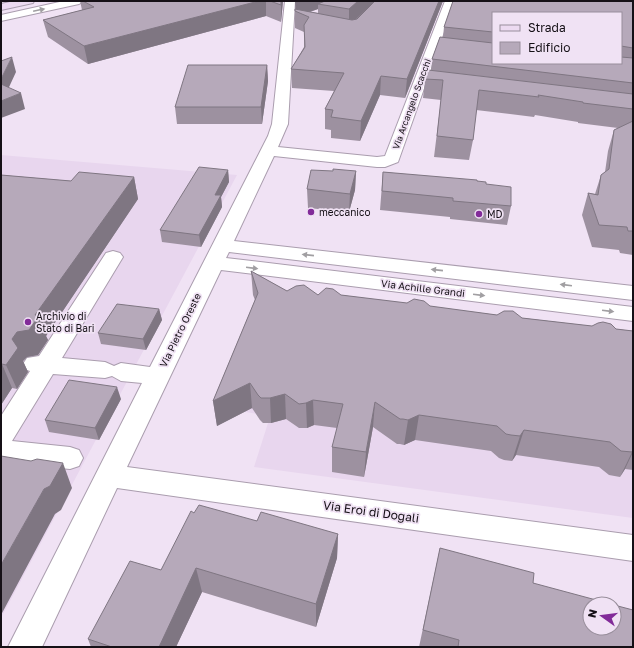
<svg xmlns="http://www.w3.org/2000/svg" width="634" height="648" font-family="'Golos Text',sans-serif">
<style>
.built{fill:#e8d6ee}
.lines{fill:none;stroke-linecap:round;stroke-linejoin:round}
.street-casing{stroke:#aa9dae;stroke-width:2}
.secondary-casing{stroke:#aa9dae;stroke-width:2}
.street{fill:#fff;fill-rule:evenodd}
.secondary{fill:#ecdaf1;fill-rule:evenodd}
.wall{fill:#9d91a0;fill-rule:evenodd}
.shaded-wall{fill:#7f7682}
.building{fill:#b6a9ba;stroke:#7f7682}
.oneway{fill:#a19fa2}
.poi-dot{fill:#822b99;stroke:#f0e2f4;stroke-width:1.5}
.labels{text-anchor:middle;stroke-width:3.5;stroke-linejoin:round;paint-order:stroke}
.far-street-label{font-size:9px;fill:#151016;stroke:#f0e2f4}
.poi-label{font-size:10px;fill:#151016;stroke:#f0e2f4;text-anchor:start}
.street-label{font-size:10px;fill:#151016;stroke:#f0e2f4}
.near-street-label{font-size:12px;fill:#151016;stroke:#f0e2f4}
</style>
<rect width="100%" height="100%" fill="#f0e2f4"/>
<!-- built -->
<path class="built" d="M 1,155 L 237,175 L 1,618 Z
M 255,309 L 633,344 L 633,518 L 254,467 L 268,423 L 260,420 L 258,414 L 240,411 Z"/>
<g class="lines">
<!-- street casing -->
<g class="street-casing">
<path id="street" d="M 64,1 L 84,1 L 79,4 L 1,21 L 1,15 Z
M 285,1 L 295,1 L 288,124 L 278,147 L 377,157 L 385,156 L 445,1 L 455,1 L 398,162 L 385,167 L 377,167 L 274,156 L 234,241 L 633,286 L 633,300 L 229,252 L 226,258 L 633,307 L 633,321 L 221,270 L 127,467 L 633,535 L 633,561 L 117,488 L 42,647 L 8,647 L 142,383 L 121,381 L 112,376 L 105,378 L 53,374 L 12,441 L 70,447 L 79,450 L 83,458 L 79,466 L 70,469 L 1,462 L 1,416 L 30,371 L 27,370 L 23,364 L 27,358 L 39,356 L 106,253 L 113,251 L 120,253 L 123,257 L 62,358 L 105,362 L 114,366 L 121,363 L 150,367 L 268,136 L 272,124 Z"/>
</g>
<!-- secondary casing -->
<g class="secondary-casing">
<path id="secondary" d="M 14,1 L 34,1 L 33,3 L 1,10 L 1,4 Z"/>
</g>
<!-- street -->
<use href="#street" class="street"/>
<!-- secondary -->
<use href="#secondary" class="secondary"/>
</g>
<!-- wall -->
<path class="wall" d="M 80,1 L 283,1 L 281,22 L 266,16 L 88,64 L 48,37 L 43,20 L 82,10 Z
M 295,1 L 375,1 L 356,19 L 357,19 L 375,1 L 443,1 L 405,98 L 380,95 L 360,141 L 331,138 L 331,130 L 325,129 L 325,109 L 334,91 L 292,88 L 291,69 L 304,47 L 304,32 L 295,28 ZM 318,9 L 318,13 L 310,12 Z
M 453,1 L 633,1 L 633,255 L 620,253 L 619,250 L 592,247 L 582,215 L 588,193 L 595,194 L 601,175 L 605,172 L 608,151 L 614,130 L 618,128 L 578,123 L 578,122 L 535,115 L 534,117 L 476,110 L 473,140 L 469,160 L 434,157 L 441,100 L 423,98 L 425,79 L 428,70 L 431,70 L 432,59 L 440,37 L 443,37 L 444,27 ZM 493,13 L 621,13 L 621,63 L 493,63 Z
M 267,65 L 268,81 L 262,124 L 177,124 L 175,107 Z
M 228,170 L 229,182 L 221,197 L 222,207 L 201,247 L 162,242 L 160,230 Z
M 356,171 L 355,190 L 349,212 L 308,208 L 307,189 Z
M 383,172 L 477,181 L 486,184 L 511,206 L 507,225 L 450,219 L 450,217 L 380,210 Z
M 1,175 L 71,181 L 134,177 L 138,199 L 46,336 L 48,340 L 38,355 L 27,357 L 23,361 L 28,372 L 17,389 L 12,388 L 1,405 Z
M 251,271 L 287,291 L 318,295 L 341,295 L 497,315 L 633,331 L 633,470 L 625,469 L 620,477 L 609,475 L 599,467 L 516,455 L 512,461 L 504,460 L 499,458 L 491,451 L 415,440 L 404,445 L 400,444 L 397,444 L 373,427 L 364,477 L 332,472 L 332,447 L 337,428 L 314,425 L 307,428 L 299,428 L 286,419 L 271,423 L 263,423 L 260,420 L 252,408 L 217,426 L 213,401 L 255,300 L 253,295 Z
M 159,309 L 162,320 L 146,350 L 101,344 L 98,333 Z
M 121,399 L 99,440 L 49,432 L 45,420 Z
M 194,513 L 257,521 L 338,534 L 337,558 L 316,627 L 202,592 L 176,647 L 91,647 L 88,639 L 161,570 Z
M 440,548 L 533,583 L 633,647 L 419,647 Z"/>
<!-- shaded-wall -->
<path class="shaded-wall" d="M 259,1 L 266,1 L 266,16 L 88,64 L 84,46 Z
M 281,1 L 283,1 L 281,22 Z
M 295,1 L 341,1 L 318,4 L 318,9 L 303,14 L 296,11 Z
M 358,1 L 375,1 L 349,26 L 349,9 Z
M 439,1 L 443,1 L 405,98 L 407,79 Z
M 12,57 L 16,72 L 4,98 L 1,89 L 1,79 Z
M 267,65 L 268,81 L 262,124 L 261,107 Z
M 381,76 L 380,95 L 360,141 L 361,121 Z
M 21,93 L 25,109 L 1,118 L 1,101 Z
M 228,170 L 229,182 L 221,197 L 222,207 L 201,247 L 199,235 L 215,195 Z
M 356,171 L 355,190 L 349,212 L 350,194 Z
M 134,177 L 138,199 L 46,336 L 48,340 L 38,355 L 27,357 L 23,361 L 28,372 L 17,389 L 6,365 L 12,339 L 17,332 L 35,315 Z
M 159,309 L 162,320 L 146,350 L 143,339 Z
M 2,364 L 12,388 L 1,405 L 1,365 Z
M 250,383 L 252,408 L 217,426 L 213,401 Z
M 117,387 L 121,399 L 99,440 L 95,428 Z
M 285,394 L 286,419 L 271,423 L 270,398 Z
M 313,400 L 314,425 L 307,428 L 306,403 Z
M 375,402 L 373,427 L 364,477 L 366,452 Z
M 419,415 L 415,440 L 404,445 L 408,420 Z
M 524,430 L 516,455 L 512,461 L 520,436 Z
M 633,450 L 633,452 L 625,469 L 620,477 Z
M 63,463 L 72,488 L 61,510 L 55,514 L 1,615 L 1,565 L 44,489 Z
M 338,534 L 337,558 L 316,627 L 316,604 Z
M 196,568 L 202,592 L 176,647 L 159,647 Z"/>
<!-- building -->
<path class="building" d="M 83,1 L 259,1 L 84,46 L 43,20 L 94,7 Z
M 270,1 L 281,1 L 281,5 Z
M 325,1 L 358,1 L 349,9 L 318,4 Z
M 375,1 L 439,1 L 407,79 L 381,76 L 361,121 L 331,117 L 333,110 L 325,109 L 344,73 L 291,69 L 305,47 L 304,25 L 309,17 L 295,11 L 295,9 L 352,20 L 357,19 Z
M 453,1 L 633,1 L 633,48 L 621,46 L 621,13 L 493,13 L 493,32 L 444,27 Z
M 440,37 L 493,43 L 493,63 L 621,63 L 621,57 L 633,58 L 633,83 L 432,59 Z
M 12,57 L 1,79 L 1,61 Z
M 188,65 L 267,65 L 261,107 L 175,107 Z
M 428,70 L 633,94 L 633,109 L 583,103 L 583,102 L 538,95 L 539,97 L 479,90 L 473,140 L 437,136 L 443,80 L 425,79 Z
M 1,84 L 21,93 L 1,101 Z
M 633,121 L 633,231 L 628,231 L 627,227 L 599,225 L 588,193 L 598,195 L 601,175 L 609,169 L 614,130 Z
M 199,167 L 228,170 L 215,195 L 221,195 L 199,235 L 160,230 Z
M 333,169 L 356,171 L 350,194 L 307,189 L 311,170 L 333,171 Z
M 79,172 L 134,177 L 35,315 L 39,316 L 29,330 L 17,332 L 12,339 L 18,348 L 6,365 L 2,364 L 1,365 L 1,175 L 71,181 Z
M 383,172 L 477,180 L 477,181 L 486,182 L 486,184 L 511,187 L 511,206 L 453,201 L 453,198 L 382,191 Z
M 251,271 L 287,291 L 296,286 L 304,285 L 318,295 L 326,288 L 333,289 L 341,295 L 407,303 L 414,299 L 424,301 L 430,306 L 497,315 L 504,311 L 513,311 L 522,318 L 592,326 L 598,323 L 603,322 L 611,324 L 616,329 L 633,331 L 633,450 L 632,452 L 621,451 L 610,442 L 524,430 L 520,436 L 511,435 L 506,434 L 497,426 L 419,415 L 408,420 L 403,419 L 400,419 L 375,402 L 366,452 L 332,447 L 343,404 L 313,400 L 306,403 L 299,404 L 285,394 L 270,398 L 261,398 L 258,395 L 250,383 L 213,401 L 258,293 Z
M 117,304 L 159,309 L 143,339 L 98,333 Z
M 69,380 L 117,387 L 95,428 L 45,420 Z
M 1,456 L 31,461 L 37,459 L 63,463 L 50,486 L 44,489 L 1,565 Z
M 199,505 L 257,521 L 261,512 L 338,534 L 316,604 L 196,568 L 159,647 L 112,647 L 88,639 L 130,561 L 161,570 L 191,511 L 194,513 Z
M 440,548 L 534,573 L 533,583 L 611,604 L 590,604 L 590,628 L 614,628 L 614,605 L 633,610 L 633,647 L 458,647 L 459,640 L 423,630 Z"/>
<!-- one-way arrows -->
<defs><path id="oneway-solid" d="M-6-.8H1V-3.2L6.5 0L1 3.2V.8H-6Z"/></defs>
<g class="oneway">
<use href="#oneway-solid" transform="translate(39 10) rotate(-12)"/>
<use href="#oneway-solid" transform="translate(308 255) rotate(-174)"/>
<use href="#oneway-solid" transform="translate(252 268) rotate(7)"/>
<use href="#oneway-solid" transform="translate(437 270) rotate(-174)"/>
<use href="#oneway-solid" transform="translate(566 285) rotate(-173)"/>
<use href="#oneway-solid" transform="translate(479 295) rotate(7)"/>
<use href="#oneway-solid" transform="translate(608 311) rotate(7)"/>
</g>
<!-- markers -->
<g class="poi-dot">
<circle cx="311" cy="212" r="4"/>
<circle cx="479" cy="214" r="4"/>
<circle cx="28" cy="322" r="4"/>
</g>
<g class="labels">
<!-- far-street labels -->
<g class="far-street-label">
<text transform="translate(412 104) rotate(-70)" y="3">Via Arcangelo Scacchi</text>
</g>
<!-- poi labels -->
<g class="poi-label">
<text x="319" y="216">meccanico</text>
<text x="487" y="218">MD</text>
<text x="36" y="320">Archivio di<tspan x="36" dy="12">Stato di Bari</tspan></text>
</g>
<!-- street labels -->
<g class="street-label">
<text transform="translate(423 288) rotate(7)" y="4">Via Achille Grandi</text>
<text transform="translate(180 330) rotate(-64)" y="4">Via Pietro Oreste</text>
</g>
<!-- near-street labels -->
<g class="near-street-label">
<text transform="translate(371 512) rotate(8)" y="4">Via Eroi di Dogali</text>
</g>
</g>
<!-- border -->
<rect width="634" height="648" fill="none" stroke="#151016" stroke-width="4"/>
<!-- legend -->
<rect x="492" y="12" width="130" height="52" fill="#f0e2f4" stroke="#988e9b"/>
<rect x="500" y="25" width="20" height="6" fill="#ecdaf1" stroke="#988e9b"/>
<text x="528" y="32" font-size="12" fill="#151016">Strada</text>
<rect x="500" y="42" width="20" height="12" fill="#b6a9ba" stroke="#988e9b"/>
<text x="528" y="52" font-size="12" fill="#151016">Edificio</text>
<!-- north arrow -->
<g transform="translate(602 616) rotate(284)"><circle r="19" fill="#f0e2f4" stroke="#988e9b"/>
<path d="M0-3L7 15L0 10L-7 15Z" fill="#822b99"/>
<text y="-6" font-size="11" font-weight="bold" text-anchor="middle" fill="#151016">N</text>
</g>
</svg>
